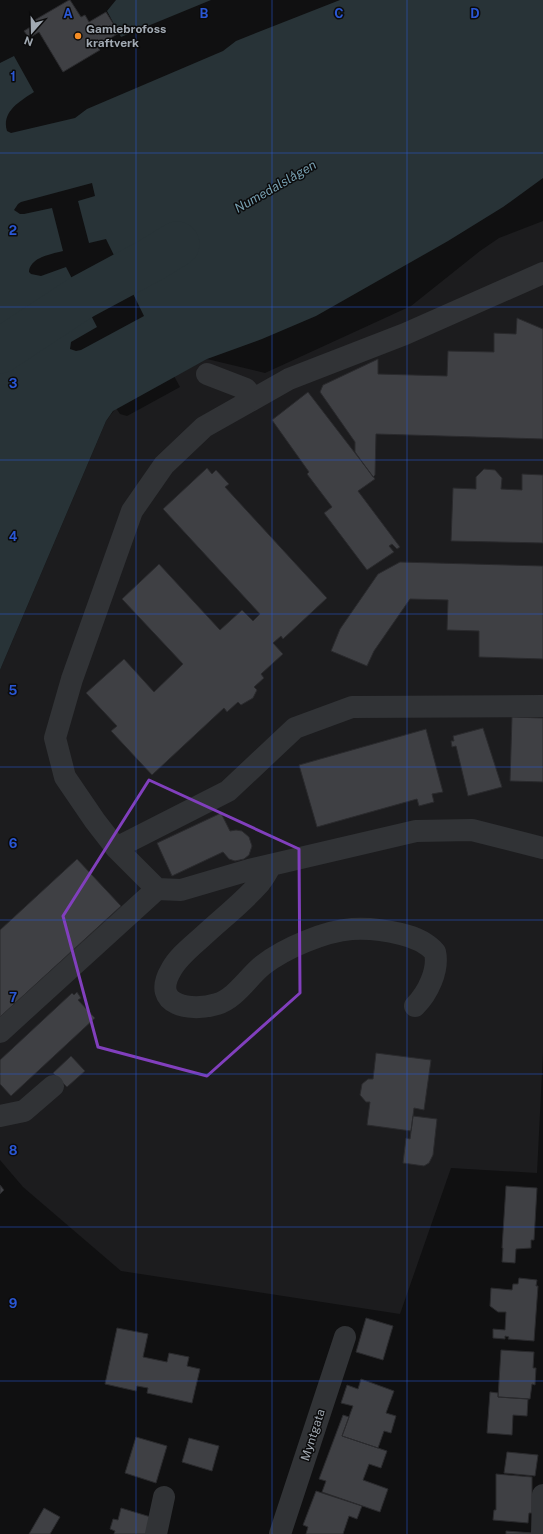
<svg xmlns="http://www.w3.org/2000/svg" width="543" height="1534" font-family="'Public Sans',sans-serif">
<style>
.built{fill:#1c1c1e}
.water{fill:#283337;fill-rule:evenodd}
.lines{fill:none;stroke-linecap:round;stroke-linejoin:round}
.river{stroke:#283337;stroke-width:45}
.building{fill:#3f4044;stroke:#2a2a2d}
.minor{stroke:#313336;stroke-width:22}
.marked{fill:none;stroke:#813fbd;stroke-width:3;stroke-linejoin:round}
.grid{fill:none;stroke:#2a57d4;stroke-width:1;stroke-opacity:0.55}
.poi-dot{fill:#f58c24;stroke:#0b0b0c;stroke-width:1.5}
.labels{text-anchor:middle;stroke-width:3;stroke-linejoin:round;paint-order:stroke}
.poi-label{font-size:12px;font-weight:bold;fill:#a1a9b2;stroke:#0b0b0c;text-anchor:start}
.street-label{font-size:12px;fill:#a1a9b2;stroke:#0b0b0c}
.water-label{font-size:13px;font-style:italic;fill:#769eaf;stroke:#0b0b0c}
.grid-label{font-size:13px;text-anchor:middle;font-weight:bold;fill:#2a57d4;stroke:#0b0b0c;stroke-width:3;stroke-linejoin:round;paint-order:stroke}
</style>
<rect width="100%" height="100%" fill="#101011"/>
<!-- built -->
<path class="built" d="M 543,221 L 543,1053 L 537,1173 L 451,1168 L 400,1314 L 121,1271 L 23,1187 L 0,1160 L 0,670 L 106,421 L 116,408 L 120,414 L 127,416 L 180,387 L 174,376 L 207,359 L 265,373 L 411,306 L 480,251 L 499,238 Z"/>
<!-- water -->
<path class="water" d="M 116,0 L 211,0 L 121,37 L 107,11 Z
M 340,0 L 543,0 L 543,178 L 503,207 L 448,241 L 316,316 L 262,339 L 207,359 L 113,411 L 106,421 L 0,670 L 0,63 L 14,56 L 34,92 C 20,101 1,112 7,131 L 11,133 L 75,118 L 87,109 L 223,51 L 236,41 L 251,35 ZM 92,183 L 95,196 L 78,201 L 89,243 L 106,239 L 144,316 L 81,350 L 76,351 L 70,349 L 71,342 L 97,327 L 66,267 L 41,276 L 31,274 L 29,272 C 30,257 52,254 63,251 L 52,208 L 24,214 L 20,214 L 14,210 L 18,204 L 21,202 Z"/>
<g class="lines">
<!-- river -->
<path class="river" d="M 0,351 L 82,297 L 151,260 L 177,244"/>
</g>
<!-- building -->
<path class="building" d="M 69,0 L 70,0 L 81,17 L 85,15 L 89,22 L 106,12 L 119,33 L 97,46 L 100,50 L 63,72 L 39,32 L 29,38 L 24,31 L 35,24 L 33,21 Z
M 517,318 L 543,329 L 543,439 L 376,434 L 375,475 L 373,477 L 355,452 L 355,442 L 320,392 L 323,385 L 378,359 L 378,374 L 447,376 L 448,351 L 494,352 L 494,333 L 516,334 Z
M 308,392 L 375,479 L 358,491 L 400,547 L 397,549 L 392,544 L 389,546 L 394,552 L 367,570 L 324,513 L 332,507 L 307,474 L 309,472 L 272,420 Z
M 207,468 L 212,474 L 216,470 L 229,484 L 225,487 L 327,598 L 283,639 L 281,636 L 273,643 L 283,654 L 261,674 L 264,678 L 254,687 L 257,690 L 253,698 L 241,705 L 238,702 L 227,712 L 224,708 L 152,775 L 111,731 L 117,726 L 86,693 L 124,659 L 154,692 L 183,664 L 122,599 L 159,564 L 220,630 L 242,610 L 253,621 L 260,614 L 163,509 Z
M 484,469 L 495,470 L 502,478 L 501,489 L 522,490 L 522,474 L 543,475 L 543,543 L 451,541 L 453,488 L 476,489 L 476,477 Z
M 400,562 L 543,566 L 543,659 L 479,657 L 479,631 L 447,630 L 448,600 L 410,599 L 374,651 L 367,666 L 331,651 L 340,629 L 378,574 Z
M 512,717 L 543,718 L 543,782 L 510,781 Z
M 483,728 L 502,787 L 468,796 L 456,746 L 452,747 L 451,741 L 454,741 L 453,736 Z
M 426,729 L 443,792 L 432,794 L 434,802 L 419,806 L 417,799 L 317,827 L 299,765 Z
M 221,813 L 230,831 L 236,830 L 242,831 L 249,837 L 252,846 L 249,855 L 244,859 L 235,861 L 229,859 L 223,852 L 172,876 L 157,843 Z
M 77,859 L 121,906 L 0,1017 L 0,930 Z
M 77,992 L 81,998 L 78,1000 L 95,1018 L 11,1096 L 0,1084 L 0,1060 L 72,993 L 74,995 Z
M 376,1053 L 431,1060 L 424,1110 L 414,1108 L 411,1131 L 367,1125 L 370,1102 L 366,1102 L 360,1095 L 362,1084 L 368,1079 L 373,1079 Z
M 71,1056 L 85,1071 L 67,1087 L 53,1073 Z
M 413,1116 L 437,1119 L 433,1155 L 429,1163 L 424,1166 L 403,1163 L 406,1138 L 410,1139 Z
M 0,1185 L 4,1190 L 0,1194 Z
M 506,1186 L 537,1188 L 534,1240 L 531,1240 L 531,1248 L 516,1249 L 515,1263 L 502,1262 L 503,1248 L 502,1248 Z
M 519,1278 L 537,1280 L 536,1286 L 538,1286 L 534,1341 L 508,1339 L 509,1337 L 505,1336 L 505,1339 L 493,1338 L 493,1329 L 505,1330 L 506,1312 L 498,1312 L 490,1306 L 491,1288 L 512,1290 L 513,1284 L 518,1284 Z
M 366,1318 L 393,1326 L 383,1360 L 356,1352 Z
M 117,1328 L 148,1334 L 143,1357 L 167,1362 L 169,1353 L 189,1357 L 187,1366 L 200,1369 L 192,1403 L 147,1393 L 148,1388 L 137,1386 L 136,1391 L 105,1384 Z
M 501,1350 L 534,1352 L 533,1368 L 536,1368 L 535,1385 L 532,1384 L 530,1399 L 498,1397 Z
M 361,1379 L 394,1391 L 386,1413 L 396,1416 L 391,1433 L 384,1431 L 378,1448 L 342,1436 L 353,1406 L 341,1403 L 347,1385 L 358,1389 Z
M 490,1392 L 498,1393 L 498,1397 L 528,1399 L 527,1416 L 513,1415 L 512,1435 L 487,1433 Z
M 343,1415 L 349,1417 L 342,1436 L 387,1451 L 381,1468 L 369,1464 L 363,1480 L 388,1489 L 380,1512 L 322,1492 L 326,1481 L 319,1479 Z
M 136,1437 L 167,1446 L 156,1483 L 125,1473 Z
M 189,1438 L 219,1446 L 212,1471 L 182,1462 Z
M 507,1452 L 538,1455 L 535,1476 L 504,1473 Z
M 496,1474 L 532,1477 L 532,1513 L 529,1513 L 528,1523 L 493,1520 L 494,1510 L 496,1510 Z
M 316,1491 L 362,1506 L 357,1519 L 349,1516 L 343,1534 L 306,1534 L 308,1527 L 303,1525 Z
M 44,1508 L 60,1517 L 50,1534 L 29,1534 Z
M 121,1508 L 154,1518 L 149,1534 L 114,1534 L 115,1531 L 110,1529 L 113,1519 L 118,1520 Z
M 506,1531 L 533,1533 L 532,1534 L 506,1534 Z"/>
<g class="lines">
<!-- minor -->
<path class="minor" d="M 207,374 L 246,389 L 254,399
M 116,848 L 228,791 L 295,728 L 352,707 L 543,706
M 271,865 C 267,872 263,880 258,885 C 241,904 220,920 202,937 C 191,947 178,957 171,970 C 150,1006 192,1012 217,1004 C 236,998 248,977 263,965 C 285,948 325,931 352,929 C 368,928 385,930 401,934 C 414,937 426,942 435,952 C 439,970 428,993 415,1006
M 157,889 L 181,890 L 249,870 L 416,831 L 472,830 L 543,848
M 0,1032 L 157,889 L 116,848 L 95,821 L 65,777 L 55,738 L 72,679 L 132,511 L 164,465 L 204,427 L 289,379 L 405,334 L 543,273
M 0,1116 L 24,1111 L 53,1086
M 156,1534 L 164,1497
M 280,1534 L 345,1337
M 542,1534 L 543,1495"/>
</g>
<!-- marked area -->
<path class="marked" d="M 149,780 L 299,849 L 300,993 L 207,1076 L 98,1047 L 63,916 Z"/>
<!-- grid -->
<path class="grid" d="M 136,0 L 136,1534M 272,0 L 272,1534M 407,0 L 407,1534M 0,153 L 543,153M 0,307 L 543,307M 0,460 L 543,460M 0,614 L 543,614M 0,767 L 543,767M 0,920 L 543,920M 0,1074 L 543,1074M 0,1227 L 543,1227M 0,1381 L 543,1381"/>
<!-- markers -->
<circle class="poi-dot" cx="78" cy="36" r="4"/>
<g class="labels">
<!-- poi labels -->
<g class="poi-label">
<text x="86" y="33">Gamlebrofoss<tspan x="86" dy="14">kraftverk</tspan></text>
</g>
<!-- street labels -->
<g class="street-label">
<text transform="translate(313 1435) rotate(-72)" y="4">Myntgata</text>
</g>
<!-- water labels -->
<g class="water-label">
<text transform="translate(275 186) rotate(-30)" y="5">Numedalslågen</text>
</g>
</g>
<g class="grid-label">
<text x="68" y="18">A</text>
<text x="204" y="18">B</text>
<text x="339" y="18">C</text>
<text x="475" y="18">D</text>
<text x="13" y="81">1</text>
<text x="13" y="235">2</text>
<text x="13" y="388">3</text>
<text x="13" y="541">4</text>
<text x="13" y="695">5</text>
<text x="13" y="848">6</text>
<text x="13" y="1002">7</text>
<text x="13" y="1155">8</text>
<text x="13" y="1308">9</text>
</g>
<!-- north arrow -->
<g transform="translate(32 32) rotate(200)" stroke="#0b0b0c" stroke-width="3" paint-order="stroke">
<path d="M0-3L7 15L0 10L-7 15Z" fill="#a1a9b2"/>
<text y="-6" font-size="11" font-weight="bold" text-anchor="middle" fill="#a1a9b2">N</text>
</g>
</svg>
